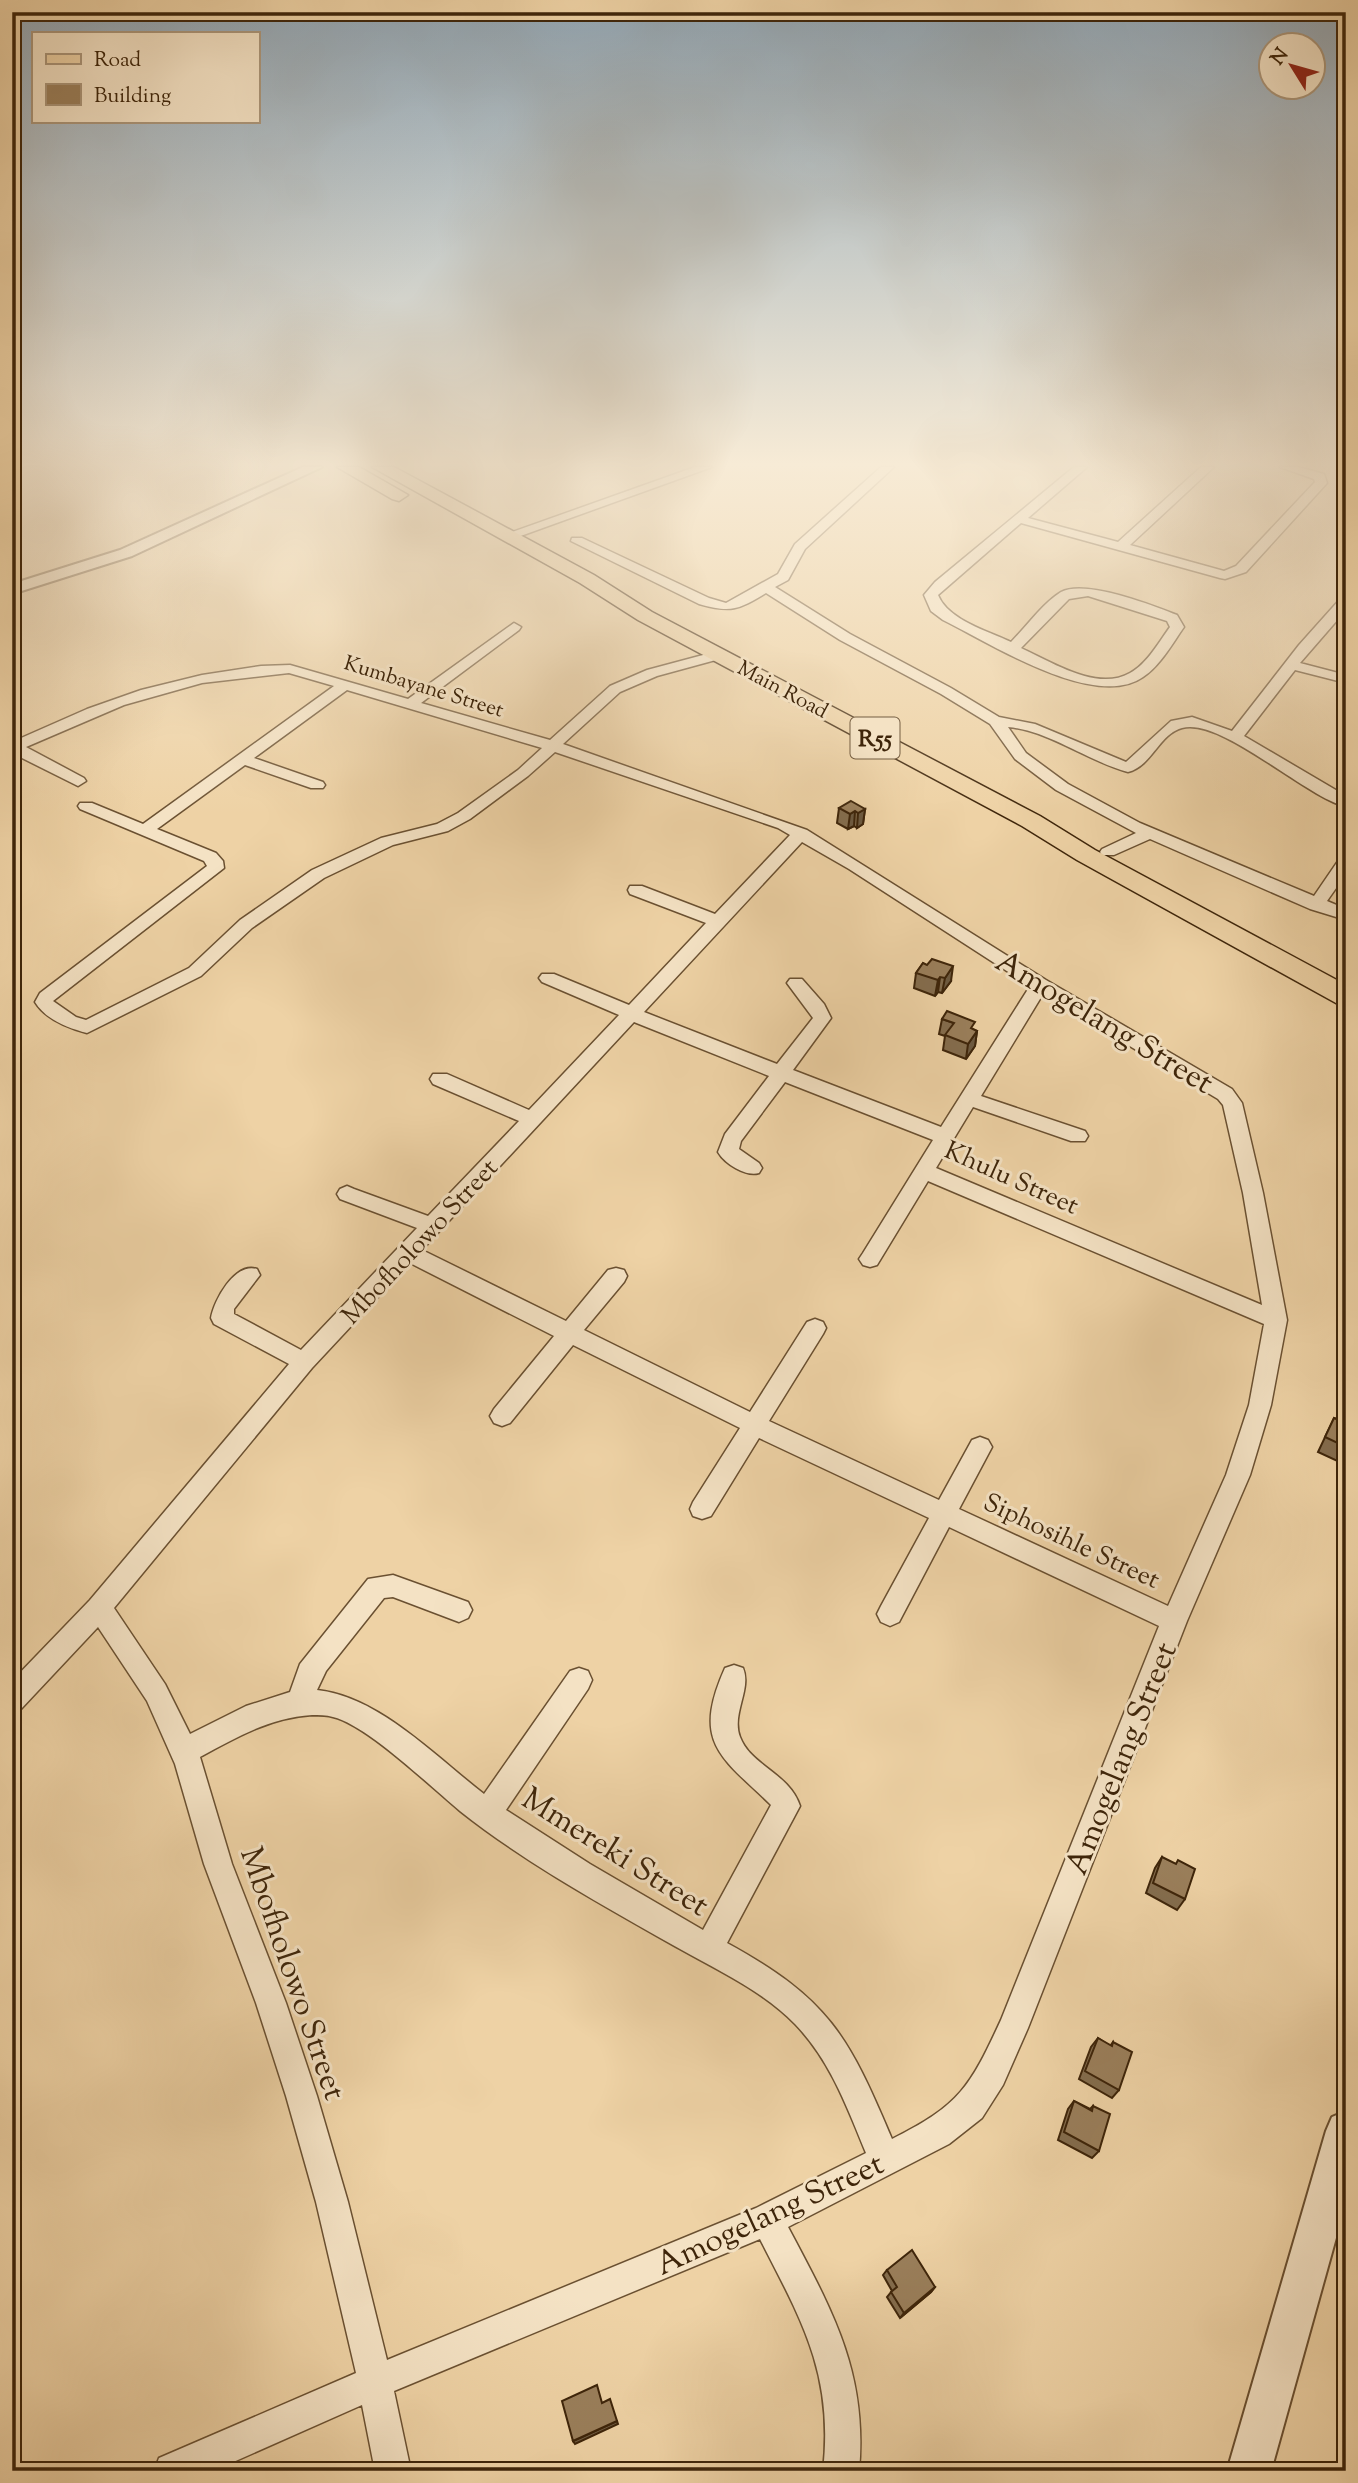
<svg xmlns="http://www.w3.org/2000/svg" width="1358" height="2483" font-family="'Sorts Mill Goudy',serif">
<style>
.lines{fill:none;stroke-linecap:round;stroke-linejoin:round}
.minor-casing{stroke:#6a5031;stroke-width:3}
.tertiary-casing{stroke:#6a5031;stroke-width:4}
.primary-casing{stroke:#3e250a;stroke-width:3}
.minor{fill:#f4e2c4;fill-rule:evenodd}
.tertiary{fill:#f4e2c4;fill-rule:evenodd}
.primary{fill:#eed2a5;fill-rule:evenodd}
.wall{fill:#846d4e;stroke:#3e250a;stroke-width:2}
.shaded-wall{fill:#6c5940;stroke:#3e250a;stroke-width:2}
.building{fill:#9a7f5b;stroke:#3e250a;stroke-width:2}
.labels{text-anchor:middle;stroke-width:6;stroke-linejoin:round;paint-order:stroke}
.far-street-label{font-size:21px;fill:#3e250a;stroke:#f4e2c4}
.shield{fill:#f4e2c4;stroke:#755e42;stroke-width:2}
.shield-label{font-size:24px;font-weight:bold;fill:#3e250a}
.street-label{font-size:26px;fill:#3e250a;stroke:#f4e2c4}
.near-street-label{font-size:32px;fill:#3e250a;stroke:#f4e2c4}
</style>
<rect width="100%" height="100%" fill="#eed2a5"/>
<filter id="stains"><feTurbulence type="fractalNoise" baseFrequency=".00286" numOctaves="4"/><feColorMatrix values="0 0 0 0 .2 0 0 0 0 .09 0 0 0 0 .02 0 0 0 .5 -.17"/></filter>
<radialGradient id="worn" r=".72"><stop offset=".6" stop-color="#630" stop-opacity="0"/><stop offset="1" stop-color="#630" stop-opacity=".3"/></radialGradient>
<g class="lines">
<!-- minor casing -->
<g class="minor-casing">
<path id="minor" d="M 695,467 L 712,467 L 515,538 L 510,539 L 504,535 Z
M 881,467 L 894,467 L 805,549 L 788,580 L 775,587 L 850,634 L 951,688 L 999,717 L 1035,724 L 1126,762 L 1171,721 L 1192,717 L 1232,731 L 1299,645 L 1341,598 L 1346,597 L 1346,610 L 1300,663 L 1346,675 L 1346,683 L 1295,670 L 1244,736 L 1346,796 L 1346,807 C 1304,796 1221,717 1182,728 C 1159,734 1152,766 1128,772 C 1087,761 1050,731 1008,727 L 1026,753 L 1068,784 L 1140,823 L 1314,896 L 1340,858 L 1346,857 L 1346,874 L 1327,901 L 1346,909 L 1346,920 L 1310,909 L 1150,839 L 1114,855 L 1102,855 L 1100,852 L 1102,849 L 1136,833 L 1056,790 L 1015,759 L 990,724 L 941,694 L 840,640 L 766,593 C 738,610 731,613 699,604 L 571,541 L 572,538 L 582,538 L 709,598 L 726,603 L 778,574 L 795,544 Z
M 1074,467 L 1087,467 L 1028,518 L 1118,542 L 1201,467 L 1214,467 L 1130,545 L 1224,571 L 1236,566 L 1315,482 L 1314,479 L 1280,467 L 1298,467 L 1324,474 L 1327,483 L 1246,572 L 1225,579 L 1220,578 L 1021,523 L 938,595 C 948,620 988,631 1011,642 C 1026,627 1043,603 1061,592 C 1085,579 1152,605 1177,615 L 1184,627 C 1172,644 1160,666 1143,677 C 1095,711 990,643 943,620 L 931,611 L 924,595 L 935,582 ZM 1088,596 L 1167,621 L 1170,627 C 1159,642 1147,664 1130,673 C 1097,692 1052,662 1021,648 L 1069,599 Z
M 514,623 L 521,627 L 519,630 L 421,703 L 550,740 L 610,686 L 647,670 L 718,651 L 723,652 L 723,658 L 657,676 L 620,692 L 563,744 L 807,830 L 1046,980 L 1232,1089 L 1242,1103 L 1263,1193 L 1287,1320 L 1271,1405 L 1250,1475 L 1187,1621 L 1028,2028 L 1003,2085 L 982,2118 L 949,2144 L 788,2227 C 832,2310 868,2373 859,2471 L 823,2471 C 834,2375 802,2321 760,2239 L 394,2391 L 411,2471 L 375,2471 L 362,2405 L 213,2471 L 154,2471 L 159,2458 L 356,2373 L 316,2202 L 286,2096 L 256,2003 L 204,1864 L 175,1764 L 147,1701 L 98,1627 L 21,1709 L 12,1712 L 12,1681 L 90,1600 L 289,1364 L 214,1324 L 211,1318 C 214,1300 235,1262 257,1269 L 260,1275 L 234,1309 L 234,1314 L 301,1350 L 417,1228 L 340,1199 L 337,1194 L 340,1189 L 347,1186 L 354,1189 L 428,1216 L 519,1121 L 433,1084 L 430,1079 L 433,1074 L 447,1074 L 529,1110 L 619,1015 L 542,982 L 539,978 L 542,974 L 554,974 L 629,1005 L 706,923 L 630,894 L 628,890 L 630,886 L 642,886 L 715,914 L 790,835 L 778,828 L 555,752 L 528,776 L 470,819 L 448,831 L 393,845 L 324,878 L 252,928 L 201,976 L 87,1033 C 68,1028 46,1020 35,1002 L 40,993 L 207,866 L 204,861 L 80,809 L 78,806 L 80,803 L 92,803 L 143,824 L 334,686 L 289,673 L 202,683 L 124,705 L 26,747 L 84,778 L 86,781 L 78,786 L 12,753 L 12,742 L 87,709 L 141,690 L 202,675 L 261,666 L 290,665 L 408,699 ZM 347,690 L 542,748 L 518,770 L 458,813 L 437,824 L 381,838 L 312,870 L 240,920 L 189,968 L 86,1020 L 76,1017 L 53,1001 L 224,868 L 223,861 L 216,853 L 157,829 L 245,765 L 311,788 L 323,788 L 325,785 L 323,782 L 254,758 ZM 802,842 L 849,869 L 1030,986 L 941,1127 L 793,1070 L 831,1018 L 824,1004 L 802,979 L 790,979 L 787,983 L 813,1018 L 777,1064 L 644,1012 ZM 1043,994 L 1218,1099 L 1223,1105 L 1243,1193 L 1262,1305 L 936,1168 L 973,1107 L 1071,1141 L 1085,1141 L 1088,1136 L 1085,1131 L 981,1096 ZM 634,1022 L 769,1076 L 725,1134 L 718,1152 C 725,1164 746,1177 759,1173 L 762,1168 L 759,1163 L 739,1149 L 741,1141 L 785,1082 L 933,1140 L 863,1253 L 859,1259 L 863,1265 L 870,1267 L 877,1265 L 928,1181 L 1264,1324 L 1249,1405 L 1226,1475 L 1168,1606 L 959,1509 L 992,1447 L 988,1440 L 980,1437 L 972,1440 L 939,1500 L 769,1421 L 823,1334 L 826,1328 L 823,1322 L 815,1319 L 807,1322 L 750,1412 L 584,1330 L 624,1282 L 627,1276 L 624,1270 L 616,1268 L 608,1270 L 566,1321 L 422,1250 ZM 410,1263 L 554,1336 L 494,1409 L 490,1416 L 494,1423 L 502,1426 L 510,1423 L 573,1345 L 740,1428 L 693,1502 L 690,1509 L 693,1516 L 702,1519 L 711,1516 L 759,1438 L 929,1518 L 881,1606 L 877,1614 L 881,1622 L 890,1626 L 899,1622 L 949,1527 L 1159,1626 L 1001,2020 C 970,2087 960,2105 892,2139 C 848,2035 829,1999 727,1943 L 800,1806 C 789,1773 751,1766 740,1737 C 731,1714 752,1689 743,1668 L 734,1665 L 725,1668 C 691,1744 722,1757 771,1805 L 703,1930 L 590,1864 L 506,1810 L 588,1689 L 592,1680 L 588,1671 L 579,1668 L 570,1671 L 484,1794 C 436,1757 378,1696 317,1690 L 326,1671 L 384,1598 L 393,1597 L 459,1622 L 468,1618 L 472,1610 L 468,1602 L 393,1575 L 368,1579 L 300,1664 L 290,1692 L 246,1706 L 190,1734 L 165,1684 L 114,1608 L 312,1368 ZM 312,1715 C 319,1715 326,1715 333,1717 C 367,1725 431,1787 460,1811 C 527,1864 606,1907 680,1949 C 719,1971 763,1991 795,2024 C 830,2060 847,2107 866,2153 L 756,2208 L 387,2360 L 348,2202 L 317,2096 L 286,2003 L 232,1864 L 200,1757 C 237,1737 269,1718 312,1715 Z"/>
</g>
<!-- tertiary casing -->
<g class="tertiary-casing">
<path id="tertiary" d="M 303,467 L 322,467 L 132,556 L 12,594 L 12,584 L 120,550 Z
M 1346,2111 L 1346,2202 L 1271,2471 L 1227,2471 L 1326,2131 L 1332,2117 Z"/>
</g>
<!-- primary casing -->
<g class="primary-casing">
<path id="primary" d="M 337,467 L 359,467 L 408,495 L 399,501 L 392,499 Z
M 372,467 L 394,467 L 594,575 L 652,612 L 1040,816 L 1095,850 L 1346,985 L 1346,1006 L 1336,1003 L 1077,860 L 1022,826 L 638,620 L 580,583 Z"/>
</g>
<!-- minor -->
<use href="#minor" class="minor"/>
<!-- tertiary -->
<use href="#tertiary" class="tertiary"/>
<!-- primary -->
<use href="#primary" class="primary"/>
</g>
<!-- wall -->
<path class="wall" d="M 839,808 L 865,809 L 863,824 L 857,828 L 854,826 L 848,829 L 837,823 Z
M 923,963 L 951,981 L 942,993 L 938,992 L 935,996 L 914,988 L 916,973 Z
M 942,1019 L 977,1031 L 975,1046 L 966,1059 L 943,1050 L 945,1036 L 939,1034 Z
M 1334,1418 L 1346,1423 L 1346,1465 L 1318,1452 Z
M 1162,1857 L 1185,1899 L 1177,1910 L 1146,1893 L 1155,1868 Z
M 1098,2038 L 1110,2046 L 1113,2042 L 1119,2090 L 1112,2098 L 1079,2079 L 1091,2047 Z
M 1074,2101 L 1090,2109 L 1093,2106 L 1099,2151 L 1092,2158 L 1058,2140 L 1068,2109 Z
M 887,2270 L 935,2287 L 931,2292 L 900,2318 L 887,2297 L 892,2291 L 883,2275 Z"/>
<!-- shaded-wall -->
<path class="shaded-wall" d="M 865,809 L 863,824 L 857,828 L 858,813 Z
M 855,811 L 854,826 L 848,829 L 850,814 Z
M 953,966 L 951,981 L 942,993 L 945,978 Z
M 940,977 L 938,992 L 935,996 L 938,980 Z
M 977,1031 L 975,1046 L 966,1059 L 968,1044 Z
M 935,2287 L 931,2292 L 900,2318 L 904,2313 Z
M 617,2421 L 618,2424 L 575,2444 L 573,2441 Z"/>
<!-- building -->
<path class="building" d="M 851,801 L 865,809 L 858,813 L 855,811 L 850,814 L 839,808 Z
M 932,959 L 953,966 L 945,978 L 940,977 L 938,980 L 916,973 L 923,963 L 927,965 Z
M 947,1011 L 975,1022 L 971,1028 L 977,1031 L 968,1044 L 945,1035 L 954,1023 L 942,1019 Z
M 1334,1418 L 1346,1423 L 1346,1447 L 1325,1437 Z
M 1162,1857 L 1176,1864 L 1178,1860 L 1195,1869 L 1185,1899 L 1153,1883 Z
M 1098,2038 L 1112,2046 L 1113,2042 L 1132,2052 L 1119,2090 L 1085,2071 Z
M 1074,2101 L 1092,2111 L 1093,2106 L 1110,2114 L 1099,2151 L 1064,2132 Z
M 912,2250 L 935,2287 L 904,2313 L 891,2292 L 897,2287 L 887,2270 Z
M 597,2385 L 602,2403 L 610,2399 L 617,2421 L 573,2441 L 562,2401 Z"/>
<!-- sky -->
<linearGradient id="sky" x2="0" y2="1"><stop stop-color="#92a8b8"/><stop offset="0.57" stop-color="#f7ebd6"/><stop offset="1" stop-color="#f7ebd6" stop-opacity="0"/></linearGradient>
<rect width="1358" height="814" fill="url(#sky)"/>
<g class="labels">
<!-- far-street labels -->
<g class="far-street-label">
<text transform="translate(424 686) rotate(17)" y="7">Kumbayane Street</text>
<text transform="translate(783 689) rotate(28)" y="7">Main Road</text>
</g>
<!-- shield labels -->
<rect class="shield" x="850.5" y="717.5" width="49" height="41" rx="5"/>
<g class="shield-label">
<text x="875" y="746">R55</text>
</g>
<!-- street labels -->
<g class="street-label">
<text transform="translate(1012 1177) rotate(24)" y="9">Khulu Street</text>
<text transform="translate(419 1241) rotate(-47)" y="9">Mbofholowo Street</text>
<text transform="translate(1072 1540) rotate(25)" y="9">Siphosihle Street</text>
</g>
<!-- near-street labels -->
<g class="near-street-label">
<text transform="translate(1105 1021) rotate(31)" y="11">Amogelang Street</text>
<text transform="translate(1120 1758) rotate(-68)" y="11">Amogelang Street</text>
<text transform="translate(616 1851) rotate(32)" y="11">Mmereki Street</text>
<text transform="translate(294 1973) rotate(71)" y="11">Mbofholowo Street</text>
<text transform="translate(769 2213) rotate(-25)" y="11">Amogelang Street</text>
</g>
</g>
<!-- margin -->
<rect width="1358" height="2483" fill="none" stroke="#eed2a5" stroke-width="42"/>
<rect x="14" y="14" width="1330" height="2455" fill="none" stroke="#3e250a" stroke-width="3.5"/>
<rect x="21" y="21" width="1316" height="2441" fill="none" stroke="#3e250a" stroke-width="2"/>
<!-- legend -->
<rect x="32" y="32" width="228" height="91" fill="#f4e2c4" stroke="#ab967a" stroke-width="2"/>
<rect x="46" y="54" width="35" height="10" fill="#eed2a5" stroke="#ab967a" stroke-width="2"/>
<text x="94" y="66" font-size="21" fill="#3e250a">Road</text>
<rect x="46" y="84" width="35" height="21" fill="#9a7f5b" stroke="#ab967a" stroke-width="2"/>
<text x="94" y="102" font-size="21" fill="#3e250a">Building</text>
<!-- north arrow -->
<g transform="translate(1292 66) rotate(307)"><circle r="33" fill="#f4e2c4" stroke="#ab967a" stroke-width="2"/>
<path d="M0-5L12 26L0 18L-12 26Z" fill="#8f2418"/>
<text y="-10" font-size="19" font-weight="bold" text-anchor="middle" fill="#3e250a">N</text>
</g>
<rect width="100%" height="100%" filter="url(#stains)"/>
<rect width="100%" height="100%" fill="url(#worn)"/>
</svg>
